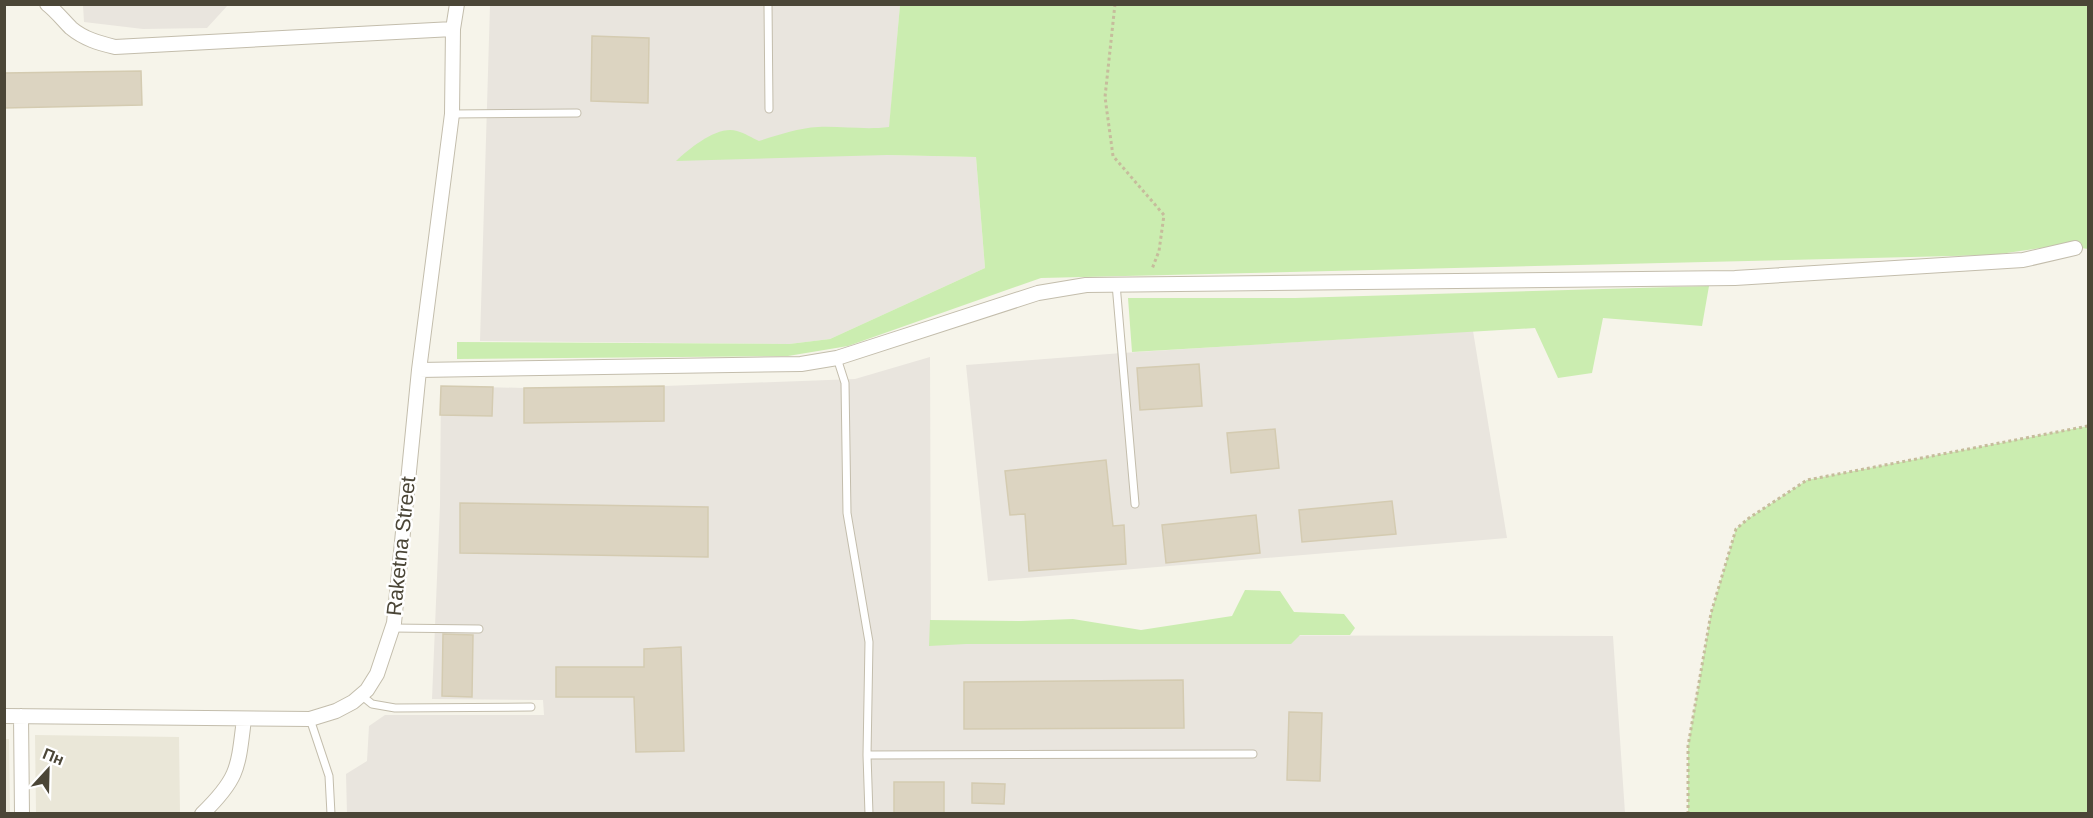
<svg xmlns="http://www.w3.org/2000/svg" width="2093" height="818" font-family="Helvetica,sans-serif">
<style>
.residential{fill:#eae7d8}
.industrial{fill:#e9e5de}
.green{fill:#cbedb0}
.building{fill:#dcd4c1;stroke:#d4cbb1;stroke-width:1.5}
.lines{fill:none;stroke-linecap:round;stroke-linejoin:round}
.service-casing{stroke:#c3bdac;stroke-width:9}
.minor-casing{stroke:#c3bdac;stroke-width:16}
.path{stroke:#c6bc9c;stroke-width:3;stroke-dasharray:3 3;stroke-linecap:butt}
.service{stroke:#fff;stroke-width:7}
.minor{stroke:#fff;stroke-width:14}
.labels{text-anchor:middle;stroke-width:5;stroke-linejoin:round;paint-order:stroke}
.street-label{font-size:21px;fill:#4b4637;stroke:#fff}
</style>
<rect width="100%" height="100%" fill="#f6f4ea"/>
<!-- residential -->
<path class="residential" d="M 35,735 L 179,737 L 180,813 L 36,813 Z
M 5,739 L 9,739 L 10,813 L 5,813 Z"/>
<!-- industrial -->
<path class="industrial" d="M 83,5 L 83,4 L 228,5 L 207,28 L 143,29 L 84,22 Z
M 490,5 L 900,5 L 887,155 L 976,157 L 985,268 L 830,339 L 789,344 L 480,341 Z
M 1473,331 L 1507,538 L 988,581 L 966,365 L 1122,353 Z
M 930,357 L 931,635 L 1613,636 L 1625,813 L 347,814 L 346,774 L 367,761 L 369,726 L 385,715 L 544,715 L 543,700 L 432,699 L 440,505 L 441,386 L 524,388 L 664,386 L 855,379 Z"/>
<!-- green -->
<path class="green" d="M 900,5 L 2088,5 L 2088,249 L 2062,245 L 1993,255 L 1041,278 L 848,346 L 788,356 L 457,359 L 457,342 L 789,344 L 830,339 L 985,268 L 976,157 L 887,155 L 676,161 C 690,148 718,125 737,131 C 745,133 752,138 759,141 C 778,135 798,128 818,127 C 842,126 865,130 889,127 Z
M 1709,286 L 1702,326 L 1603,318 L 1592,373 L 1558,378 L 1535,328 L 1132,352 L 1128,298 L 1295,298 Z
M 2088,426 L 2088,813 L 1688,813 L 1688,746 L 1711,613 L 1736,529 L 1749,518 L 1807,480 Z
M 1245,590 L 1280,591 L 1294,612 L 1344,614 L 1355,628 L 1350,635 L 1300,635 L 1291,644 L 966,644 L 929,646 L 930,620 L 1021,621 L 1073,619 L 1141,630 L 1232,616 Z"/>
<!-- building -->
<path class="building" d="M 592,36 L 649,38 L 648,103 L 591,101 Z
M 141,71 L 142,105 L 4,108 L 4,73 Z
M 1199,364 L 1202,406 L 1140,410 L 1137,368 Z
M 441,386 L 493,387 L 492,416 L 440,415 Z
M 664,386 L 664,421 L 524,423 L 524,388 Z
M 1275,429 L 1279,468 L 1231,473 L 1227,433 Z
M 1106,460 L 1113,526 L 1124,525 L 1126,564 L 1029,571 L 1025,514 L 1010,515 L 1005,471 Z
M 1392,501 L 1396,534 L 1302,542 L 1299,510 Z
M 460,503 L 708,507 L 708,557 L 460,553 Z
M 1256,515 L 1260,553 L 1166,563 L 1162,525 Z
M 443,634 L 473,635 L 472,697 L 442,696 Z
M 681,647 L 684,751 L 636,752 L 634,697 L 556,697 L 556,667 L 644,667 L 644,649 Z
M 1183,680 L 1184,728 L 964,729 L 964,682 Z
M 1289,712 L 1322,713 L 1320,781 L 1287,780 Z
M 894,782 L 944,782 L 944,813 L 894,813 Z
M 972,783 L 1005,784 L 1004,804 L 972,803 Z"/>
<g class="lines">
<!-- service casing -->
<g class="service-casing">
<path id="service" d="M 768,4 L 769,109
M 452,114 L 577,113
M 1116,284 L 1135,504
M 837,358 L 845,383 L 847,513 L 869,642 L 867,755 L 1253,754
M 392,628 L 479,629
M 361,695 L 372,704 L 395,708 L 531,707
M 310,719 L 329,776 L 331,814
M 867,755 L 869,814"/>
</g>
<!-- minor casing -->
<g class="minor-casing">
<path id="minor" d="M 47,4 C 56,11 63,20 71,28 C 84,39 99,43 115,47 L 453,29
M 419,370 L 801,364 L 837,358 L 1038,293 L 1086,285 L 1735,278 L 2023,260 L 2075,248
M 4,716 L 310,719 L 336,711 L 353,702 L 367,690 L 377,674 L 394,623 L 419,370 L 452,114 L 453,29 L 457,4
M 21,716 L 22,814
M 202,814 C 239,778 238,768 244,719"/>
</g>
<!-- path -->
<path class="path" d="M 1115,4 L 1105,97 L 1113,156 L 1164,215 L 1159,251 L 1152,269
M 1688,814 L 1688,746 L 1711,613 L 1736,529 L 1749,518 L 1807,480 L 2088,426"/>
<!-- service -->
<use href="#service" class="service"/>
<!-- minor -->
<use href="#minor" class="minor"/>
</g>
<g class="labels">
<!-- street labels -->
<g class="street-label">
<text transform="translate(401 546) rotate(-84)" y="7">Raketna Street</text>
</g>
</g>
<!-- border -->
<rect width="2093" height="818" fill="none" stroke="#4b4637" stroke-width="12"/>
<!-- north arrow -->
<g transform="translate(48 770) rotate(22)" stroke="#ffffff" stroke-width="4.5" paint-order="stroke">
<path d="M0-4.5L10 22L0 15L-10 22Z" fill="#4b4637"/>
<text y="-9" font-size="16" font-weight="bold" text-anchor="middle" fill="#4b4637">Пн</text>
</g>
</svg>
